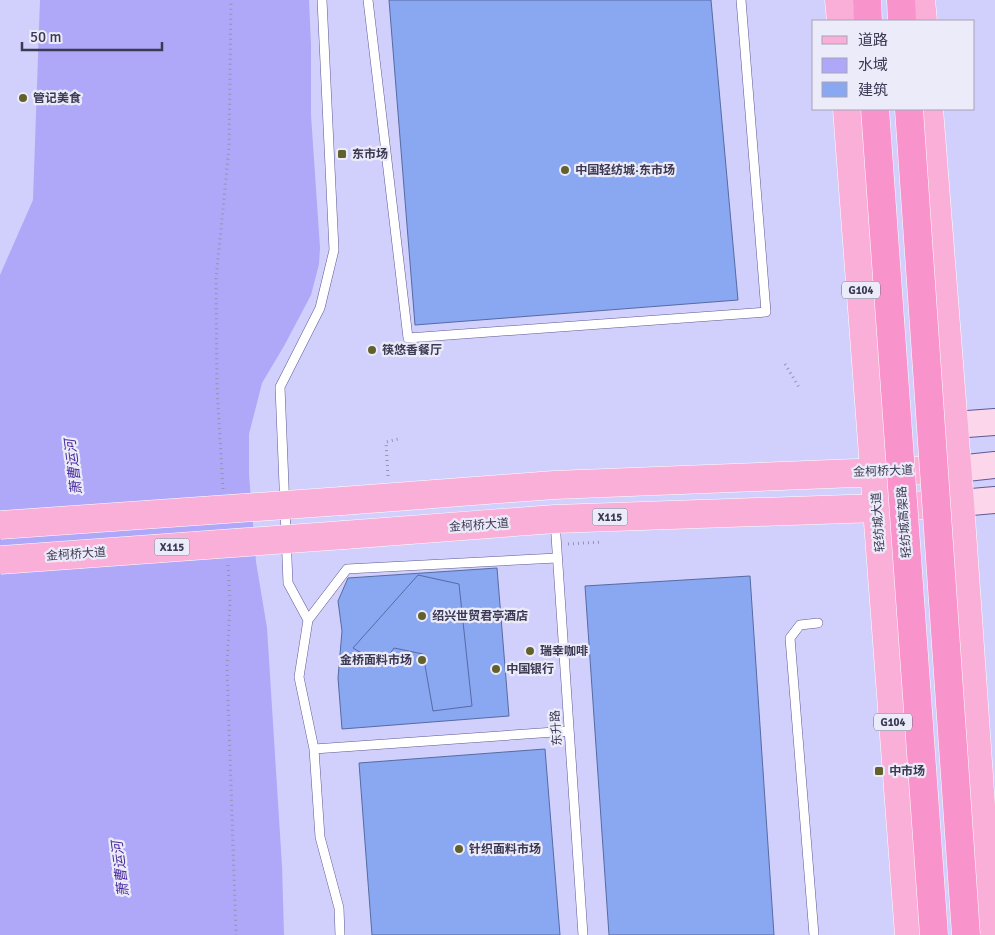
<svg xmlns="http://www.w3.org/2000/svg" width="995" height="935" font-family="Signika,'Noto Sans SC',sans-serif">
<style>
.built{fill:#d1cffb;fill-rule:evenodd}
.water{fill:#afa7f8}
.building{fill:#8aa7f2;stroke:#566ba3}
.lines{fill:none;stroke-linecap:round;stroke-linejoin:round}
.service-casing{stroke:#5f5993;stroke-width:10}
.secondary-casing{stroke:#5f5993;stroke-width:28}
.primary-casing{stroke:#fff;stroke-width:29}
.trunk-casing{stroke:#fff;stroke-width:29}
.path{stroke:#9593ae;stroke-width:3;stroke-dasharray:1 4;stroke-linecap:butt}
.service{stroke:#fff;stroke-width:9}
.secondary{stroke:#fcd7ec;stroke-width:26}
.primary{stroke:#faafd8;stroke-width:28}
.trunk{stroke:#f894cb;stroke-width:28}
.primary-bridge-casing{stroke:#fff;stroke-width:29;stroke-linecap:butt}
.trunk-bridge-casing{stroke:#fff;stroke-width:29;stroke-linecap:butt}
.primary-bridge{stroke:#faafd8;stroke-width:28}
.trunk-bridge{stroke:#f894cb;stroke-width:28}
.poi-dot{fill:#62612d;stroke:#ecebf9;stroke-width:2}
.labels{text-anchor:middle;stroke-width:4.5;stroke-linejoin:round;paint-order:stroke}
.shield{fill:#ecebf9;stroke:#706e85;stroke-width:1}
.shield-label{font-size:11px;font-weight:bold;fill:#3b3953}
.poi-label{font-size:12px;font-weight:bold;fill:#3b3953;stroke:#ecebf9;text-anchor:start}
.street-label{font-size:12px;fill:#3b3953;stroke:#ecebf9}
.water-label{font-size:14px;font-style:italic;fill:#492b9d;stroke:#ecebf9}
</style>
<rect width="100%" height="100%" fill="#dedcf7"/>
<!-- built -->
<path class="built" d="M 0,0 L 995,0 L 995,935 L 0,935 ZM 814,21 L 974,21 L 974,109 L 814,109 Z"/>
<!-- water -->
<path class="water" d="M 40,0 L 309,0 L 311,45 L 311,115 L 320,248 L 319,264 L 311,295 L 284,346 L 262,383 L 249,434 L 249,475 L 256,562 L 267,628 L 282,866 L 284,935 L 0,935 L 0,275 L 33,200 Z"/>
<!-- building -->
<path class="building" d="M 389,0 L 711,0 L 738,300 L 415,325 Z
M 497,568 L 509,716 L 342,729 L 338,678 L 342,631 L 338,601 L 348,578 Z
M 418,575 L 459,584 L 472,706 L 433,711 L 423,654 L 394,648 L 382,665 L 353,648 Z
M 750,576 L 774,935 L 609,935 L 585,586 Z
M 545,749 L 560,935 L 372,935 L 359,763 Z"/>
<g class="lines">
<!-- service casing -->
<g class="service-casing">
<path id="service" d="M 322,0 L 334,250 L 320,308 L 280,387 L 288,583 L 308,620 L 299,677 L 314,749 L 320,837 L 339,908 L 340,935
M 368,0 L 408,338 L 766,312 L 741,0
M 555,521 L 583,935
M 308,620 L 347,569 L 557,558
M 314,749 L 569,731
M 814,935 L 790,638 L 800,625 L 818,623"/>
</g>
<!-- secondary casing -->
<g class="secondary-casing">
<path id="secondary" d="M 954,425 L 995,422
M 957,469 L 995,465
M 960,503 L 995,500"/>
</g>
<!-- primary casing -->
<g class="primary-casing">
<path id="primary" d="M 839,0 L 841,21
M 921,0 L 923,21
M 847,109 L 909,935
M 929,109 L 960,503 L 990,935
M 342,501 L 554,485 L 957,469
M 344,535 L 555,519 L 877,508 L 959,503"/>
</g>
<!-- trunk casing -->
<g class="trunk-casing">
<path id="trunk" d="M 867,0 L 868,21
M 901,0 L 902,21"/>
</g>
<!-- path -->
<path class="path" d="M 785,364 L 800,389
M 388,476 L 386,442 L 398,439
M 223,489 L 217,387 L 216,279 L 229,148 L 231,0
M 568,544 L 602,542
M 228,565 L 230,602 L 227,667 L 236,935"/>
<!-- service -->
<use href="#service" class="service"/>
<!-- secondary -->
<use href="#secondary" class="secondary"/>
<!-- primary -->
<use href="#primary" class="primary"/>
<!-- trunk -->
<use href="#trunk" class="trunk"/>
<!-- primary-bridge casing -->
<g class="primary-bridge-casing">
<path id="primary-bridge" d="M 0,525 L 342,501
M 0,560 L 344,535"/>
</g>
<!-- trunk-bridge casing -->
<g class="trunk-bridge-casing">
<path id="trunk-bridge" d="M 875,109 L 934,935
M 909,109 L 966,935"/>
</g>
<!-- primary-bridge -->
<use href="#primary-bridge" class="primary-bridge"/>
<!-- trunk-bridge -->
<use href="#trunk-bridge" class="trunk-bridge"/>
</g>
<!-- markers -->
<g class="poi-dot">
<circle cx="23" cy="98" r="5"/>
<rect x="337" y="149" width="10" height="10" rx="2.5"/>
<circle cx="565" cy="170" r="5"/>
<circle cx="372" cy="350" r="5"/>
<circle cx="422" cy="616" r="5"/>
<circle cx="530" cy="651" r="5"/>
<circle cx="422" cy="660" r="5"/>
<circle cx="496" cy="669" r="5"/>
<rect x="874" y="766" width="10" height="10" rx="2.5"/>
<circle cx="459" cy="849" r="5"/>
</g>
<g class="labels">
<!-- shield labels -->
<g class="shield">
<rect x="842" y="281.5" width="38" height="17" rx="4"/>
<rect x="592.5" y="508.5" width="35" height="17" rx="4"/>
<rect x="154.5" y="538.5" width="35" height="17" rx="4"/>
<rect x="874" y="713.5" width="38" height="17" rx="4"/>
</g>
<g class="shield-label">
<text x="861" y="294">G104</text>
<text x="610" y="521">X115</text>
<text x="172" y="551">X115</text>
<text x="893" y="726">G104</text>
</g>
<!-- poi labels -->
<g class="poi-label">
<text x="33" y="102">管记美食</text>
<text x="352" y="158">东市场</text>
<text x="575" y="174">中国轻纺城·东市场</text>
<text x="382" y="354">筷悠香餐厅</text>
<text x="432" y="620">绍兴世贸君亭酒店</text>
<text x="540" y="655">瑞幸咖啡</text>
<text x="412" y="664" text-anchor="end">金桥面料市场</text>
<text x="506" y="673">中国银行</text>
<text x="889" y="775">中市场</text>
<text x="469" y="853">针织面料市场</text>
</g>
<!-- street labels -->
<g class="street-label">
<text transform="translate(883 471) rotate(-2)" y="4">金柯桥大道</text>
<text transform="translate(878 522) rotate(-94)" y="4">轻纺城大道</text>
<text transform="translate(904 522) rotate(-94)" y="4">轻纺城高架路</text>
<text transform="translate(479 525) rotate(-4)" y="4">金柯桥大道</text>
<text transform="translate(76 554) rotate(-4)" y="4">金柯桥大道</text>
<text transform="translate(556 728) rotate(-94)" y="4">东升路</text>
</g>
<!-- water labels -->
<g class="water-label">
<text transform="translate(73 467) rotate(-97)" y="5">萧曹运河</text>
<text transform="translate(120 869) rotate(-97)" y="5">萧曹运河</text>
</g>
</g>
<!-- legend -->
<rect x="812" y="20" width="162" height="90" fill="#ecebf9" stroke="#a5a4b7"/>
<rect x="822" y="36" width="25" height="8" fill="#faafd8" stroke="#a5a4b7"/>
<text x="858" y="45" font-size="15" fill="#3b3953">道路</text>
<rect x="822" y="58" width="25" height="15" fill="#afa7f8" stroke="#a5a4b7"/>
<text x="858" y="70" font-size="15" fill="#3b3953">水域</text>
<rect x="822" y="82" width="25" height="15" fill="#8aa7f2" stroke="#a5a4b7"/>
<text x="858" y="95" font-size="15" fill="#3b3953">建筑</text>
<!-- scale -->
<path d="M22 42v8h140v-8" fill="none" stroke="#3b3953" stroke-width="2.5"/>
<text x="30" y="42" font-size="15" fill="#3b3953" stroke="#ecebf9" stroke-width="4" paint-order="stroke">50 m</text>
</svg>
